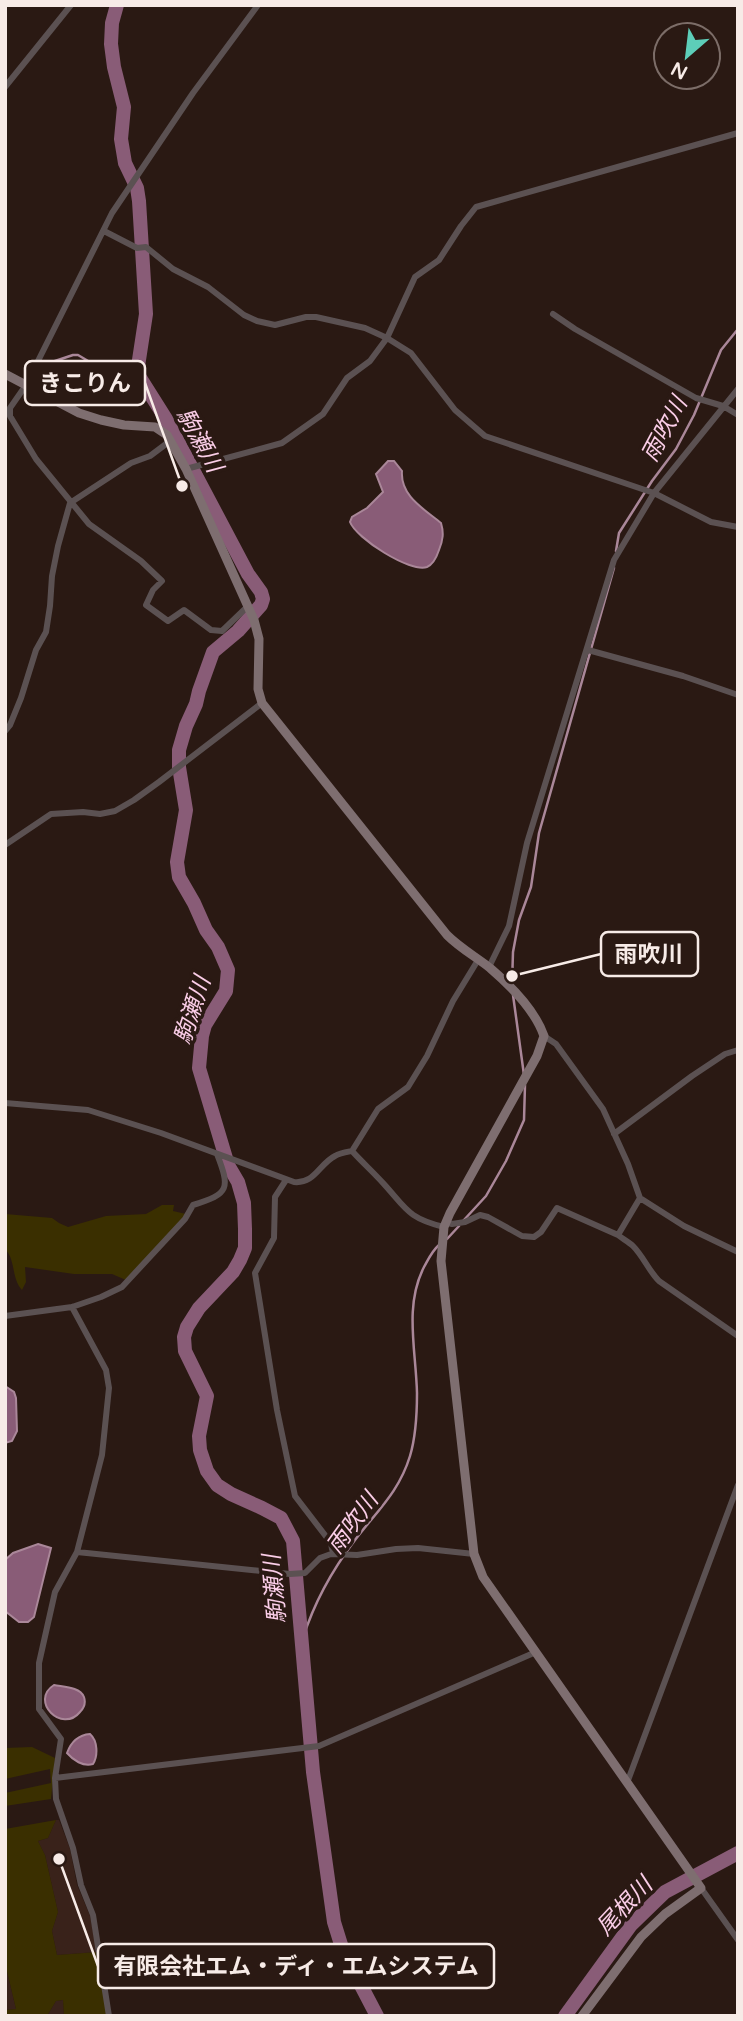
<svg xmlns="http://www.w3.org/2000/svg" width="743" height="2021" font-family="'Varela Round','Noto Sans JP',sans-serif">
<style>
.built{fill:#39221a}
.green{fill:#3a2f00}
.water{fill:#895c77;stroke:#aa8799;stroke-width:2}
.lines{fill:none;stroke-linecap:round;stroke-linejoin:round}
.stream{stroke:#aa8799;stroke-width:2.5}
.river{stroke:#895c77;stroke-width:14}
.street{stroke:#5b5152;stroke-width:6}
.secondary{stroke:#7e6e70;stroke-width:9}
.labels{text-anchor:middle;stroke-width:7;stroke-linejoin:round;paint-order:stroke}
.water-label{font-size:23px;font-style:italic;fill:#fbcee8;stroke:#2a1913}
.leader{fill:none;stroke:#f7ebe7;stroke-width:2.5}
.callout-dot{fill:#f7ebe7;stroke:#2a1913;stroke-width:2.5}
.callout{fill:#2a1913;stroke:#f7ebe7;stroke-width:2.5}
.callout-label{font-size:23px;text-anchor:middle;font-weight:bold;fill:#f7ebe7}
</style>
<rect width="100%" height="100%" fill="#2a1913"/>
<!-- built -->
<path class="built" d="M 56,1820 L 59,1820 L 70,1849 L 77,1885 L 90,1916 L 97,1952 L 57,1955 L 52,1931 L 58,1912 L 45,1855 L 38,1841 L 48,1838 Z
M 5,1963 L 16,2009 L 5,2010 Z
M 63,2000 L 64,2016 L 47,2016 L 56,2001 Z"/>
<!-- green -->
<path class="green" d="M 162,1205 L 174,1205 L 173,1211 L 186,1214 L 184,1218 L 126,1280 L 112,1274 L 74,1274 L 25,1267 L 26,1282 L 22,1290 C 11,1278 16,1260 5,1249 L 5,1214 L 52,1218 L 59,1223 L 68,1227 L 106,1216 L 146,1214 Z
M 32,1747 L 55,1758 L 51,1799 L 5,1806 L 5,1793 L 51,1783 L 50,1769 L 5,1779 L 5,1748 Z
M 56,1820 L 48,1838 L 38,1841 L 45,1855 L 58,1912 L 52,1931 L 57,1955 L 97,1952 L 107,2016 L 64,2016 L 63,2000 L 56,2001 L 47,2016 L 5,2016 L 5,2010 L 16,2009 L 5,1963 L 5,1829 Z"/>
<!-- water -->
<path class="water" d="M 388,461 L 394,461 L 402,471 C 400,496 424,509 441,523 C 444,533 443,540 439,550 C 437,556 434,564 427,567 C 410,573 356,538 350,522 L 352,517 L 367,508 L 383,492 L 376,474 Z
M 5,1386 L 14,1392 L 16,1398 L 17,1431 L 12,1441 L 5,1443 Z
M 38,1544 L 51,1548 L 34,1617 L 28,1622 L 19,1622 L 5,1611 L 5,1560 L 13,1553 Z
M 54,1685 C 64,1687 80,1687 84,1697 C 86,1703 84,1708 80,1712 C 62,1734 29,1701 54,1685 Z
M 90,1734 C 98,1741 98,1756 93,1764 C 83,1767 73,1760 67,1753 C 71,1742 78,1735 90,1734 Z"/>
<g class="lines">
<!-- stream -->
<path class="stream" d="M 34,379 L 43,365 L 73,355 L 78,355 L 110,374 L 137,373
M 616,551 L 619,533 L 652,481 L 676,449 L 694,415 L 721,350 L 738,329
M 512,984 L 513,952 L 519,920 L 531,887 L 539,833 L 614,568
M 513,995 L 524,1075
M 463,1221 L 486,1196 L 506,1161 L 524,1120 L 525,1085
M 447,1239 L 459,1226
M 303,1638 C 314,1603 333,1569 355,1540 C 377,1511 399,1492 410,1456 C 416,1436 417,1413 417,1393 C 416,1350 404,1306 424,1267 C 429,1258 432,1251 439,1245"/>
<!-- river -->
<path class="river" d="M 117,5 L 112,23 L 111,44 L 114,67 L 124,107 L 121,139 L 125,163 L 137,188 L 139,201 L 146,314 L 137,373 L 166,419 L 248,574 L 261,592 L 263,599 L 261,605 L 238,631 L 213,652 L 199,691 L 196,704 L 186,726 L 179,750 L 179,767 L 186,810 L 177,862 L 179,877 L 194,903 L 206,930 L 218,947 L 228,970 L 226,991 L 205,1025 L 202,1036 L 199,1068 L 228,1165 L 238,1182 L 244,1203 L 245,1229 L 245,1248 L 240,1260 L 233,1272 L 199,1308 L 187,1327 L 184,1337 L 185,1351 L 207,1396 L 199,1436 L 200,1450 L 207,1471 L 217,1485 L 231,1494 L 262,1508 L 281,1518 L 293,1541 L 313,1772 L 334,1922 L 343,1951 L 377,2016
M 565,2016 L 631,1925 L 665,1892 L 738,1853"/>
<!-- street -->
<path class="street" d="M 5,87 L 71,5
M 104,231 L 137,248 L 146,247 L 173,269 L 208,287 L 244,315 L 257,321 L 275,325 L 306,317 L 316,317 L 365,328 L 387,338 L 411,353 L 455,410 L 485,436 L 654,493 L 711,522 L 738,527
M 553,314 L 575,329 L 696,398 L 723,406 L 738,415
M 186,469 L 282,443 L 323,414 L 347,378 L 370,361 L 387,338 L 415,277 L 439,260 L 461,226 L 476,207 L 738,133
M 248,606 L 222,631 L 211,630 L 184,610 L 168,621 L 146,605 L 153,590 L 162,581 L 141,561 L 89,524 L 36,459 L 10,416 L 10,408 L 26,385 L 112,213 L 193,93 L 258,5
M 588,650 L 683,676 L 738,695
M 5,731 L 10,725 L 21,698 L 36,650 L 46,632 L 50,606 L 52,576 L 58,546 L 70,503 L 131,463 L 150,456 L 170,441
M 5,845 L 51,814 L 83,812 L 100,814 L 115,811 L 134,800 L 159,782 L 262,703
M 489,967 L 509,926 L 527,843 L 614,560 L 654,493 L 738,389
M 544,1036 L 556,1044 L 603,1109 L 628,1164 L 640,1198 L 684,1226 L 738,1252
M 5,1103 L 88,1110 L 161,1133 L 294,1182 C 315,1184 319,1164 335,1156 C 340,1153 347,1152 352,1151 L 378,1109 L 408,1087 L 427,1056 L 453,1001 L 478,960
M 614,1134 L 692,1076 L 725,1054 L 738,1050
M 352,1151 C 362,1162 373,1172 383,1183 C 406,1208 407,1218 444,1227
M 286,1180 L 275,1197 L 274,1238 L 255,1273 L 277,1410 L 295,1496 L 331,1543 L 332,1549 L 337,1554
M 445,1222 L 452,1224 L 465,1222 L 480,1215 L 488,1217 L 522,1236 L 534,1237 L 541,1232 L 557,1208 L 618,1235 C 623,1239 629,1242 633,1246 C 643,1256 649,1271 659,1281 L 738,1336
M 618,1235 L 640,1198
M 72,1307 L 106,1370 L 109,1388 L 102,1455 L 77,1552 L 55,1592 L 39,1663 L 39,1709 L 61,1739 L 55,1778 L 56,1799 L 73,1848 L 81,1885 L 93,1915 L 109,2016
M 5,1316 L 72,1307 L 101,1297 L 122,1287 L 185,1219 L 193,1205 C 230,1194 230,1188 217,1154
M 77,1552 L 290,1574 L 305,1573 L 320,1558 L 331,1554 L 357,1555 L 396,1549 L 418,1548 L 474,1554
M 55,1778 L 319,1746 L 536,1652
M 627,1783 L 738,1485
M 701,1888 L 738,1940"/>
<!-- secondary -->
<path class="secondary" d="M 5,374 L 79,413 L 101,420 L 124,425 L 155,427 L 167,435 L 186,469 L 254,620 L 259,639 L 258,689 L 262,703 L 447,935 C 460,948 476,957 490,968 C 511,986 535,1010 544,1036 L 537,1056 L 450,1213 L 444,1227 L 441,1261 L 474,1554 L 483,1577 L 701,1888 L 665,1914 L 641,1937 L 582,2016"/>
</g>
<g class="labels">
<!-- water labels -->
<g class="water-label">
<text transform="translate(664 429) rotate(-62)" y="8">雨吹川</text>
<text transform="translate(200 440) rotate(61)" y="8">駒瀬川</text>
<text transform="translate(192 1010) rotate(-72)" y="8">駒瀬川</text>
<text transform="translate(352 1523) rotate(-54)" y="8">雨吹川</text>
<text transform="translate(274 1589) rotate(-95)" y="8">駒瀬川</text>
<text transform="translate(624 1906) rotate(-47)" y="8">尾根川</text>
</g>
</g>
<!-- callouts -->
<path class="leader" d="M182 486L145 383M512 976L601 954M59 1859L98 1966"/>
<g class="callout-dot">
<circle cx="182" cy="486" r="7"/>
<circle cx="512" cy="976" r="7"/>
<circle cx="59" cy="1859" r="7"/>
</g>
<g class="callout">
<rect x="25" y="361" width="120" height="44" rx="7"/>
<rect x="601" y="932" width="97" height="44" rx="7"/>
<rect x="98" y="1944" width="396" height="44" rx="7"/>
</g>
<g class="callout-label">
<text x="85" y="391">きこりん</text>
<text x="649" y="962">雨吹川</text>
<text x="296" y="1974">有限会社エム・ディ・エムシステム</text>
</g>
<!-- border -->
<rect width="743" height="2021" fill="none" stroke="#f7ebe7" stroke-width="14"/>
<!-- north arrow -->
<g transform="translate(687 56) rotate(208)"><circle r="33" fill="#2a1913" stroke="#7c6d68" stroke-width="2"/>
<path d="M0-5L12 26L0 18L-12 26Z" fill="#5dceb9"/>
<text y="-10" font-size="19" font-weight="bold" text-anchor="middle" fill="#f7ebe7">N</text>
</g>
</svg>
